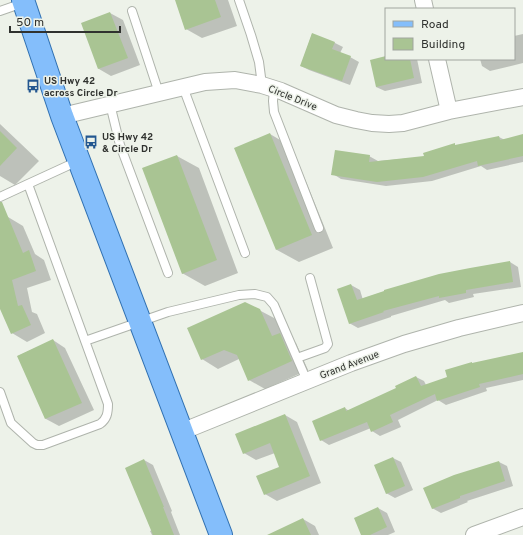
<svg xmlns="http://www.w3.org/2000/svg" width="523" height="535" font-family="Overpass,sans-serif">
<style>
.shadow{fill:#0003}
.building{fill:#a9c493}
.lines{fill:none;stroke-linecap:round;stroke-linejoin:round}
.service-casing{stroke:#afb4ac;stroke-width:10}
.minor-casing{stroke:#afb4ac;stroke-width:18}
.primary-casing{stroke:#3171b2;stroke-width:24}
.service{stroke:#fff;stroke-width:8}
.minor{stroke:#fff;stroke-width:16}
.primary{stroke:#84befb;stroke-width:22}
.labels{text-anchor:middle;stroke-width:3;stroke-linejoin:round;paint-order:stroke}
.poi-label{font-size:10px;font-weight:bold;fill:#30322f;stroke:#edf2e9;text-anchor:start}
.street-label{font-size:10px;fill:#30322f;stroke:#edf2e9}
</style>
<rect width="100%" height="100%" fill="#edf2e9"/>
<!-- shadow -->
<path class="shadow" d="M 176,0 L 228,0 L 237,26 L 202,38 L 186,29 Z
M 110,13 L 123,20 L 140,65 L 111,76 L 99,69 L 82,24 Z
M 312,34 L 335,43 L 343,47 L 340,53 L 350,57 L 359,62 L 350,85 L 309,70 L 301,66 Z
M 523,34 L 523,63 L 490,71 L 482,66 L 480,59 L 514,59 L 514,36 Z
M 386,57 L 386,59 L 417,59 L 422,83 L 385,91 L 376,87 Z
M 0,124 L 39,161 L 15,185 L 0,176 Z
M 270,134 L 292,147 L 333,248 L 299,262 L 277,250 Z
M 523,135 L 523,162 L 487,170 L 481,166 L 432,181 L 386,186 L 341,179 L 333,174 L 369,156 L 378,161 L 425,157 L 455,145 L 457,146 L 499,137 L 505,140 Z
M 177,156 L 199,168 L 238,273 L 205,286 L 182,273 Z
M 8,217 L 23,226 L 35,254 L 44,260 L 51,280 L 27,288 L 32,312 L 37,314 L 45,333 L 27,342 L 12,333 L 0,307 L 0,220 Z
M 510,262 L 518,267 L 521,287 L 473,294 L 474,297 L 449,303 L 445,300 L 391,316 L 391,317 L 358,328 L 349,323 L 351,285 L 360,290 L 363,300 Z
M 259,310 L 276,319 L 283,335 L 296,343 L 308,370 L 265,389 L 249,380 L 239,359 L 218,369 L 202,359 Z
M 53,340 L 65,348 L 94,410 L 59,426 L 46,419 L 18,356 Z
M 523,353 L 523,380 L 486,388 L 487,391 L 446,405 L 438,400 L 398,420 L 401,427 L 380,436 L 372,431 L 371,428 L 329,445 L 321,440 L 345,408 L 349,411 L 398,389 L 416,377 L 424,381 L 426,385 L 448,378 L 473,364 Z
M 285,415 L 297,422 L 321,483 L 277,501 L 265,494 L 281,467 L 275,453 L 256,460 L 244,453 Z
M 393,458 L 401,462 L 413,490 L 395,498 L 386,493 Z
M 144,460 L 153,465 L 172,511 L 171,512 L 180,535 L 152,535 L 150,531 L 152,530 Z
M 499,462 L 507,466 L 513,486 L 467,501 L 468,502 L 441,513 L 432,508 Z
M 378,508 L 387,513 L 395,532 L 388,535 L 362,535 Z
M 303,519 L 315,526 L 319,535 L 288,535 Z"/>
<!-- building -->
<path class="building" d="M 175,0 L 215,0 L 221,17 L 185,30 Z
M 110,12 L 128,58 L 98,69 L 81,23 Z
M 312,33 L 335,42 L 332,49 L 351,56 L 342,81 L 300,66 Z
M 386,56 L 386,59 L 410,59 L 414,78 L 376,87 L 370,60 Z
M 0,131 L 17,148 L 0,166 Z
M 270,133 L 312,235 L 276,250 L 234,148 Z
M 523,134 L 523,156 L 478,166 L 477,161 L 423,177 L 377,182 L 331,175 L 335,150 L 370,155 L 369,162 L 424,156 L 423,153 L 455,143 L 455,145 L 499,136 L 500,140 Z
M 177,155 L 217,260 L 182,274 L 142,168 Z
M 0,202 L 2,202 L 23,253 L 29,250 L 36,271 L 12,280 L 18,306 L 22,305 L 31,325 L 11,334 L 0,309 Z
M 510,261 L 513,282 L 466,290 L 466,293 L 439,298 L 439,296 L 383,311 L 384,312 L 349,324 L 337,289 L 351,284 L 357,300 L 384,291 L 384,290 L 439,274 L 470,268 Z
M 245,302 L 260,309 L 272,336 L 280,333 L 292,361 L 248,381 L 237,355 L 224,350 L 201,360 L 187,328 Z
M 53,339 L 82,403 L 45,419 L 17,356 Z
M 523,352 L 523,374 L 479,384 L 480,387 L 437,401 L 435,394 L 390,415 L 393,422 L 371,432 L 367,422 L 320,441 L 312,421 L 345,407 L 346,411 L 396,388 L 395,386 L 416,376 L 421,386 L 447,377 L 445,370 L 472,362 L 472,363 Z
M 285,414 L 310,476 L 264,495 L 256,476 L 279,467 L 270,443 L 243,454 L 235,434 Z
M 393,457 L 405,486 L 386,494 L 374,465 Z
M 144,459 L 164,507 L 163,507 L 174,535 L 153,535 L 125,468 Z
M 499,461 L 505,481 L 460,496 L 460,498 L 432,509 L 423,488 L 454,475 Z
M 378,507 L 387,527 L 370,535 L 361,535 L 354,518 Z
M 303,518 L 311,535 L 267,535 Z"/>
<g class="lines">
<!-- service casing -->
<g class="service-casing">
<path id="service" d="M 239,0 L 251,35 L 259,62 L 262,85
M 0,11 L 23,3
M 132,11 L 159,93
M 183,87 L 245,253
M 274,89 L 273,101 L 274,112 L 319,228
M 110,104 L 120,145 L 168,273
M 0,197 L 28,184
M 85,341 L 168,312 L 239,295 L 255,294 L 267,297 L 274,305 L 307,381
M 297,358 L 325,348 L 328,344 L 310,278
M 0,392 L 11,423 L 33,443 L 37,445 L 43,445 L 100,424 C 107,419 108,413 108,404 L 28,184 L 78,161"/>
</g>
<!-- minor casing -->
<g class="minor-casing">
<path id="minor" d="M 423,0 L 425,9
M 437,59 L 449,111
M 62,116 L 205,82 L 235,80 L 262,85 L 281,91 L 336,115 L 356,120 L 372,123 L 389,124 L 403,123 L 449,111 L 523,97
M 181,432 L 351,363 L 404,344 L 459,328 L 523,313
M 474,535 L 523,517"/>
</g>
<!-- primary casing -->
<g class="primary-casing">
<path id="primary" d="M 23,0 L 62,116 L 221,535"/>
</g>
<!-- service -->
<use href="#service" class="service"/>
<!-- minor -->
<use href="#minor" class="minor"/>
<!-- primary -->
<use href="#primary" class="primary"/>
</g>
<!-- icons -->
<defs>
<g id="bus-bare" transform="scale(1.08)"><path d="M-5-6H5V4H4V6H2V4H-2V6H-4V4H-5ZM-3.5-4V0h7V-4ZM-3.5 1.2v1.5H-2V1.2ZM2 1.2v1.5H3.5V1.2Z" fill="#235790" stroke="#edf2e9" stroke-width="2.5" paint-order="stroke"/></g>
</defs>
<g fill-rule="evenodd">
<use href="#bus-bare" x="33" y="86"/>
<use href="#bus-bare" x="91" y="142"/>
</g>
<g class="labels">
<!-- poi labels -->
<g class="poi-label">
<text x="44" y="84">US Hwy 42<tspan x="44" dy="12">across Circle Dr</tspan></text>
<text x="102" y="140">US Hwy 42<tspan x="102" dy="12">&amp; Circle Dr</tspan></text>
</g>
<!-- street labels -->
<g class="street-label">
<text transform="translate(293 97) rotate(22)" y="4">Circle Drive</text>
<text transform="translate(349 364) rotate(-21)" y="4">Grand Avenue</text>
</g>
</g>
<!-- legend -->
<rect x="385" y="8" width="130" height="52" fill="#edf2e9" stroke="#a1a59f"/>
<rect x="393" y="21" width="20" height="6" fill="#84befb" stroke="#a1a59f"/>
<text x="421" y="28" font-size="12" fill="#30322f">Road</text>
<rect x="393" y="38" width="20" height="12" fill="#a9c493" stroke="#a1a59f"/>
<text x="421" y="48" font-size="12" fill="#30322f">Building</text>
<!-- scale -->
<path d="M10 26v6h110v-6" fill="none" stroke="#30322f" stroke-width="2"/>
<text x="16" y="26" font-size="12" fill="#30322f" stroke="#edf2e9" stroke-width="3" paint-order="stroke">50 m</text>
</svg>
